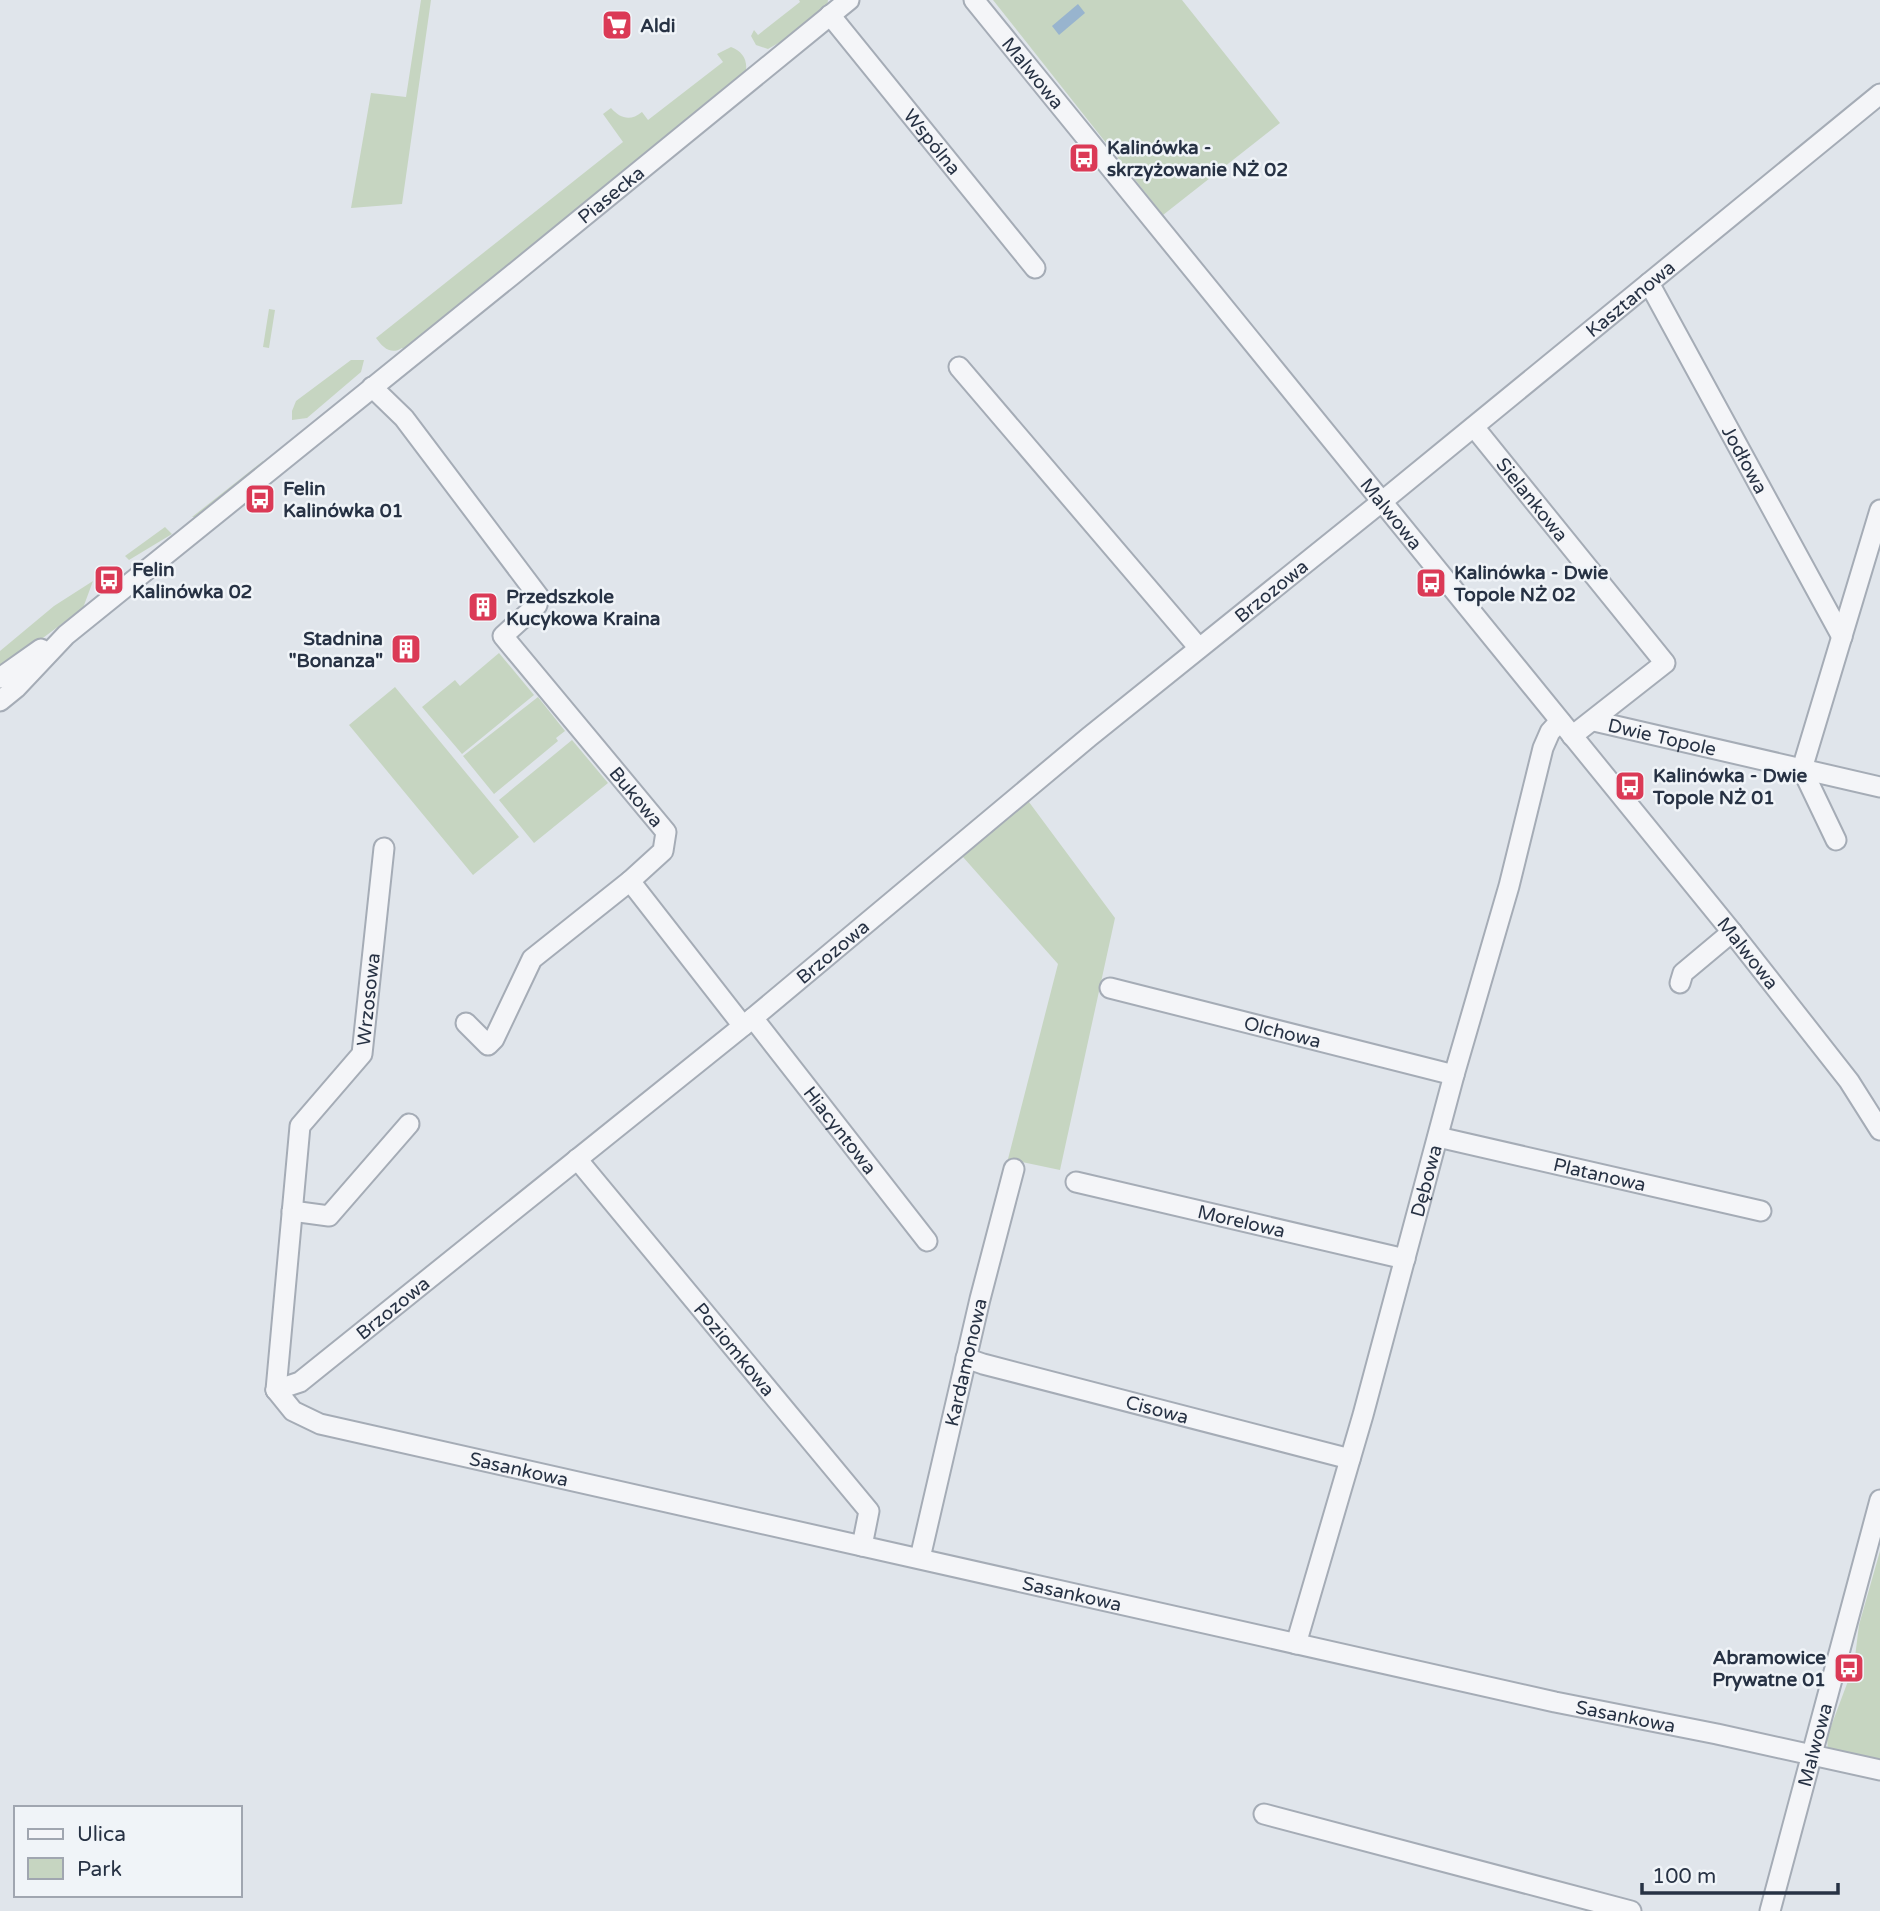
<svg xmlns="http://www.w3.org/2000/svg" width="1880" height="1911" font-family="'Varela Round',sans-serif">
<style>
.green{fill:#c6d5c1}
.water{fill:#98b4ce}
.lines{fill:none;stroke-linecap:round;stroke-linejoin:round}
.minor-casing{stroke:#a5acb6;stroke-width:23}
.minor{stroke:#f4f5f8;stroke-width:19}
.labels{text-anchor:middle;stroke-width:5;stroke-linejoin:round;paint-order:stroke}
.poi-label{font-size:19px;font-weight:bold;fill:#273244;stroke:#f0f4f8;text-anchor:start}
.street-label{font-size:19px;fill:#273244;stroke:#f0f4f8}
</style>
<rect width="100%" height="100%" fill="#e0e5eb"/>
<!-- green -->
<path class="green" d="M 421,0 L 431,0 L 402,204 L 351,208 L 371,93 L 406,97 Z
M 799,0 L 828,0 L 827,7 L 785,44 L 782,41 L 768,49 L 756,45 L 751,36 L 754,30 L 758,35 L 800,2 Z
M 993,0 L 1182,0 L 1280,123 L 1163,215 Z
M 731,47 C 743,51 749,62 745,74 L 405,350 L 402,348 C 391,355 383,348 376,338 L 623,142 L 603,114 L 611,108 C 620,118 630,122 642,112 L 648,120 L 723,62 L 717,54 Z
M 269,309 L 275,310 L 269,348 L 263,347 Z
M 351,360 L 364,360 L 361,372 L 307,418 L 292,420 L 292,411 L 296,401 Z
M 263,461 L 265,463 L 198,517 L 192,517 Z
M 165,527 L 172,534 L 129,560 L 125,556 Z
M 93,581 L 83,608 L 0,670 L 0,651 L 54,606 Z
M 499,653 L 534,695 L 462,754 L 422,707 L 455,680 L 460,686 Z
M 395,687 L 519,837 L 473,875 L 349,725 Z
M 538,697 L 565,731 L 556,738 L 558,741 L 494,794 L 463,756 Z
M 572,740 L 608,783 L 534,843 L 499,800 Z
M 1026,798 L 1115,918 L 1060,1170 L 1008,1159 L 1058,964 L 955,848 Z
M 1880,1551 L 1880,1762 L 1828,1752 L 1827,1737 L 1854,1665 L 1859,1625 Z"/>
<!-- water -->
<path class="water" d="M 1078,4 L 1085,13 L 1059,35 L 1052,26 Z"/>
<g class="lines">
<!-- minor casing -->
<g class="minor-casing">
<g id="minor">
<path id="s1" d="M 974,0 L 1732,932 L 1849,1081 L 1880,1130"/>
<path id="s2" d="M 830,15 L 1035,268"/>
<path id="s3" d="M 1649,283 L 1842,637"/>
<path d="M 959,367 L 1199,648"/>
<path id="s4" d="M 372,387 L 404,418 L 539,597 L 537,605 L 503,636 L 666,832 L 663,851 L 630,881 L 532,959 L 494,1039 L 488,1045 L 466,1023"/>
<path id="s5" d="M 1474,427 L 1665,663 L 1572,736"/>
<path d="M 0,678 L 41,649"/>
<path id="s6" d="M 0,701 L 16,688 L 66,635 L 512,275 L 849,0"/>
<path id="s7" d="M 1594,721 L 1880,787"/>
<path d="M 1836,840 L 1802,769 L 1880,510"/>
<path d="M 630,881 L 743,1026"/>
<path d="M 1680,983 L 1683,973 L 1732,932"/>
<path id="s8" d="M 1110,988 L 1454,1075"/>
<path id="s9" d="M 753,1018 L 927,1241"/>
<path id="s10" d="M 1438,1137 L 1761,1211"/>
<path id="s11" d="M 577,1159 L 869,1511 L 862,1546"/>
<path id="s12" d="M 1076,1182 L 1405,1259"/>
<path d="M 292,1211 L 329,1216 L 409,1124"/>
<path id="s13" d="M 966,1358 L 983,1364 L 1350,1459"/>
<path id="s14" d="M 276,1390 L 300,1382 L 753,1018 L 1089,737 L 1390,495 L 1880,94"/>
<path id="s15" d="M 276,1390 L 293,1411 L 320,1424 L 1555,1702 L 1717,1734 L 1880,1770"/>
<path id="s16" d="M 276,1390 L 300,1126 L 362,1054 L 384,848"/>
<path id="s17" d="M 920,1558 L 980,1299 L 1014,1169"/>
<path id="s18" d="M 1296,1644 L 1363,1415 L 1454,1075 L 1509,886 L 1543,748 L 1550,732 L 1560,721"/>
<path d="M 1264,1814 L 1631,1911"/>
<path id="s19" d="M 1770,1911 L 1880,1500"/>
</g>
</g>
<!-- minor -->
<use href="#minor" class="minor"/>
</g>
<!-- icons -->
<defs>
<g id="supermarket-square" transform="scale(1.575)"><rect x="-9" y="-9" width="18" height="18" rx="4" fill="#db3a56" stroke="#f0f4f8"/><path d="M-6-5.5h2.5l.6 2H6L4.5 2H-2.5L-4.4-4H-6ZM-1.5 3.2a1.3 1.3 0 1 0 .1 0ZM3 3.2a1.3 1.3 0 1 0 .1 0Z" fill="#fff"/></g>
<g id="bus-square" transform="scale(1.575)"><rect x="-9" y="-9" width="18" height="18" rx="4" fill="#db3a56" stroke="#f0f4f8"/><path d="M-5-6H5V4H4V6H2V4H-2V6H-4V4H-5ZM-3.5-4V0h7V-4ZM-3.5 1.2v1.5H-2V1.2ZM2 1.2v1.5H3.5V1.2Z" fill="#fff"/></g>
<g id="building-square" transform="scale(1.575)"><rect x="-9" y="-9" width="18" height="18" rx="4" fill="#db3a56" stroke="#f0f4f8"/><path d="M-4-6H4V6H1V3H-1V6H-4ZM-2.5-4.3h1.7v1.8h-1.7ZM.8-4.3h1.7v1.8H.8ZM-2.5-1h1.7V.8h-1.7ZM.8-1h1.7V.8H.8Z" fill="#fff"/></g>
</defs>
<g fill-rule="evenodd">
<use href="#supermarket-square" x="617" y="25"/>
<use href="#bus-square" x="1084" y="158"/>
<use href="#bus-square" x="260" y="499"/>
<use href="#bus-square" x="109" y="580"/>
<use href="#bus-square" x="1431" y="583"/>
<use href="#building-square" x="483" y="607"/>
<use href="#building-square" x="406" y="649"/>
<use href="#bus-square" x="1630" y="786"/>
<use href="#bus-square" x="1849" y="1668"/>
</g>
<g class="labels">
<!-- poi labels -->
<g class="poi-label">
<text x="640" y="32">Aldi</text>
<text x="1107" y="154">Kalinówka -<tspan x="1107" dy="22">skrzyżowanie NŻ 02</tspan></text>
<text x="283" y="495">Felin<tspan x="283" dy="22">Kalinówka 01</tspan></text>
<text x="132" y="576">Felin<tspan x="132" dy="22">Kalinówka 02</tspan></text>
<text x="1454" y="579">Kalinówka - Dwie<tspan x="1454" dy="22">Topole NŻ 02</tspan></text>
<text x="506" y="603">Przedszkole<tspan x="506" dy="22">Kucykowa Kraina</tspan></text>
<text x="383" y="645" text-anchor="end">Stadnina<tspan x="383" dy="22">"Bonanza"</tspan></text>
<text x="1653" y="782">Kalinówka - Dwie<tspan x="1653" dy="22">Topole NŻ 01</tspan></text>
<text x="1826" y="1664" text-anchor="end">Abramowice<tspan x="1826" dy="22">Prywatne 01</tspan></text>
</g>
<!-- street labels -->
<g class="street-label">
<text dy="7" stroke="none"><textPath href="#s1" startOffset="94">Malwowa</textPath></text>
<text dy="7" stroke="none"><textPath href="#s2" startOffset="163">Wspólna</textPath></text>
<text dy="7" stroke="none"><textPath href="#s6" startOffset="794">Piasecka</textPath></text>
<text dy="7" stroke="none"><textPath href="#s14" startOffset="1741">Kasztanowa</textPath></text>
<text dy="7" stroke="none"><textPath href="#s3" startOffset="201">Jodłowa</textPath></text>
<text dy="7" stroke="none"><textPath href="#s5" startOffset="93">Sielankowa</textPath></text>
<text dy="7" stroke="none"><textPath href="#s1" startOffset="662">Malwowa</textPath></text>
<text dy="7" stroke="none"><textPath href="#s14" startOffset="1278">Brzozowa</textPath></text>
<text dy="7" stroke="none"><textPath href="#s7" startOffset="70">Dwie Topole</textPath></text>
<text dy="7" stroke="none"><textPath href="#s4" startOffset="532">Bukowa</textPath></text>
<text dy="7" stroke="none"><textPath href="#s14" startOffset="710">Brzozowa</textPath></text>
<text dy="7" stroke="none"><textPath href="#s1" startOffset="1228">Malwowa</textPath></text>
<text dy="7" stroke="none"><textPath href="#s16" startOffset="415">Wrzosowa</textPath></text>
<text dy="7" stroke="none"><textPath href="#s8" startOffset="178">Olchowa</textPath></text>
<text dy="7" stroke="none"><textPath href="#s9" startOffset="142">Hiacyntowa</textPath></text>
<text dy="7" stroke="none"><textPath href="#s10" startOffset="166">Platanowa</textPath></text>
<text dy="7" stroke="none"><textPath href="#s18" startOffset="481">Dębowa</textPath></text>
<text dy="7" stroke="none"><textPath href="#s12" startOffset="170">Morelowa</textPath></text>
<text dy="7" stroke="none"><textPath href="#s14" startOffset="144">Brzozowa</textPath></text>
<text dy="7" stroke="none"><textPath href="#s11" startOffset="247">Poziomkowa</textPath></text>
<text dy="7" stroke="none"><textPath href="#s17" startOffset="201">Kardamonowa</textPath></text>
<text dy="7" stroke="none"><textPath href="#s13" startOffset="198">Cisowa</textPath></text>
<text dy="7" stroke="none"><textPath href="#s15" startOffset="261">Sasankowa</textPath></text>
<text dy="7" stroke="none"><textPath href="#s15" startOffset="828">Sasankowa</textPath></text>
<text dy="7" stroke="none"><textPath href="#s15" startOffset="1395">Sasankowa</textPath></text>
<text dy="7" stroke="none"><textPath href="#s19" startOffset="172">Malwowa</textPath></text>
</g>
</g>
<!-- legend -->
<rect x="14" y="1806" width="228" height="91" fill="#f0f4f8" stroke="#a0a6b0" stroke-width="2"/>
<rect x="28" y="1829" width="35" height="10" fill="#f4f5f8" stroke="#a0a6b0" stroke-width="2"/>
<text x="77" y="1841" font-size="21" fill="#273244">Ulica</text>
<rect x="28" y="1858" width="35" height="21" fill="#c6d5c1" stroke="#a0a6b0" stroke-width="2"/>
<text x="77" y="1876" font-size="21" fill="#273244">Park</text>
<!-- scale -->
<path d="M1642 1883v10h196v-10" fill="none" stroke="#273244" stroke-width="3.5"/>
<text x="1652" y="1883" font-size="21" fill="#273244" stroke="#f0f4f8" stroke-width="5" paint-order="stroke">100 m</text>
</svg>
